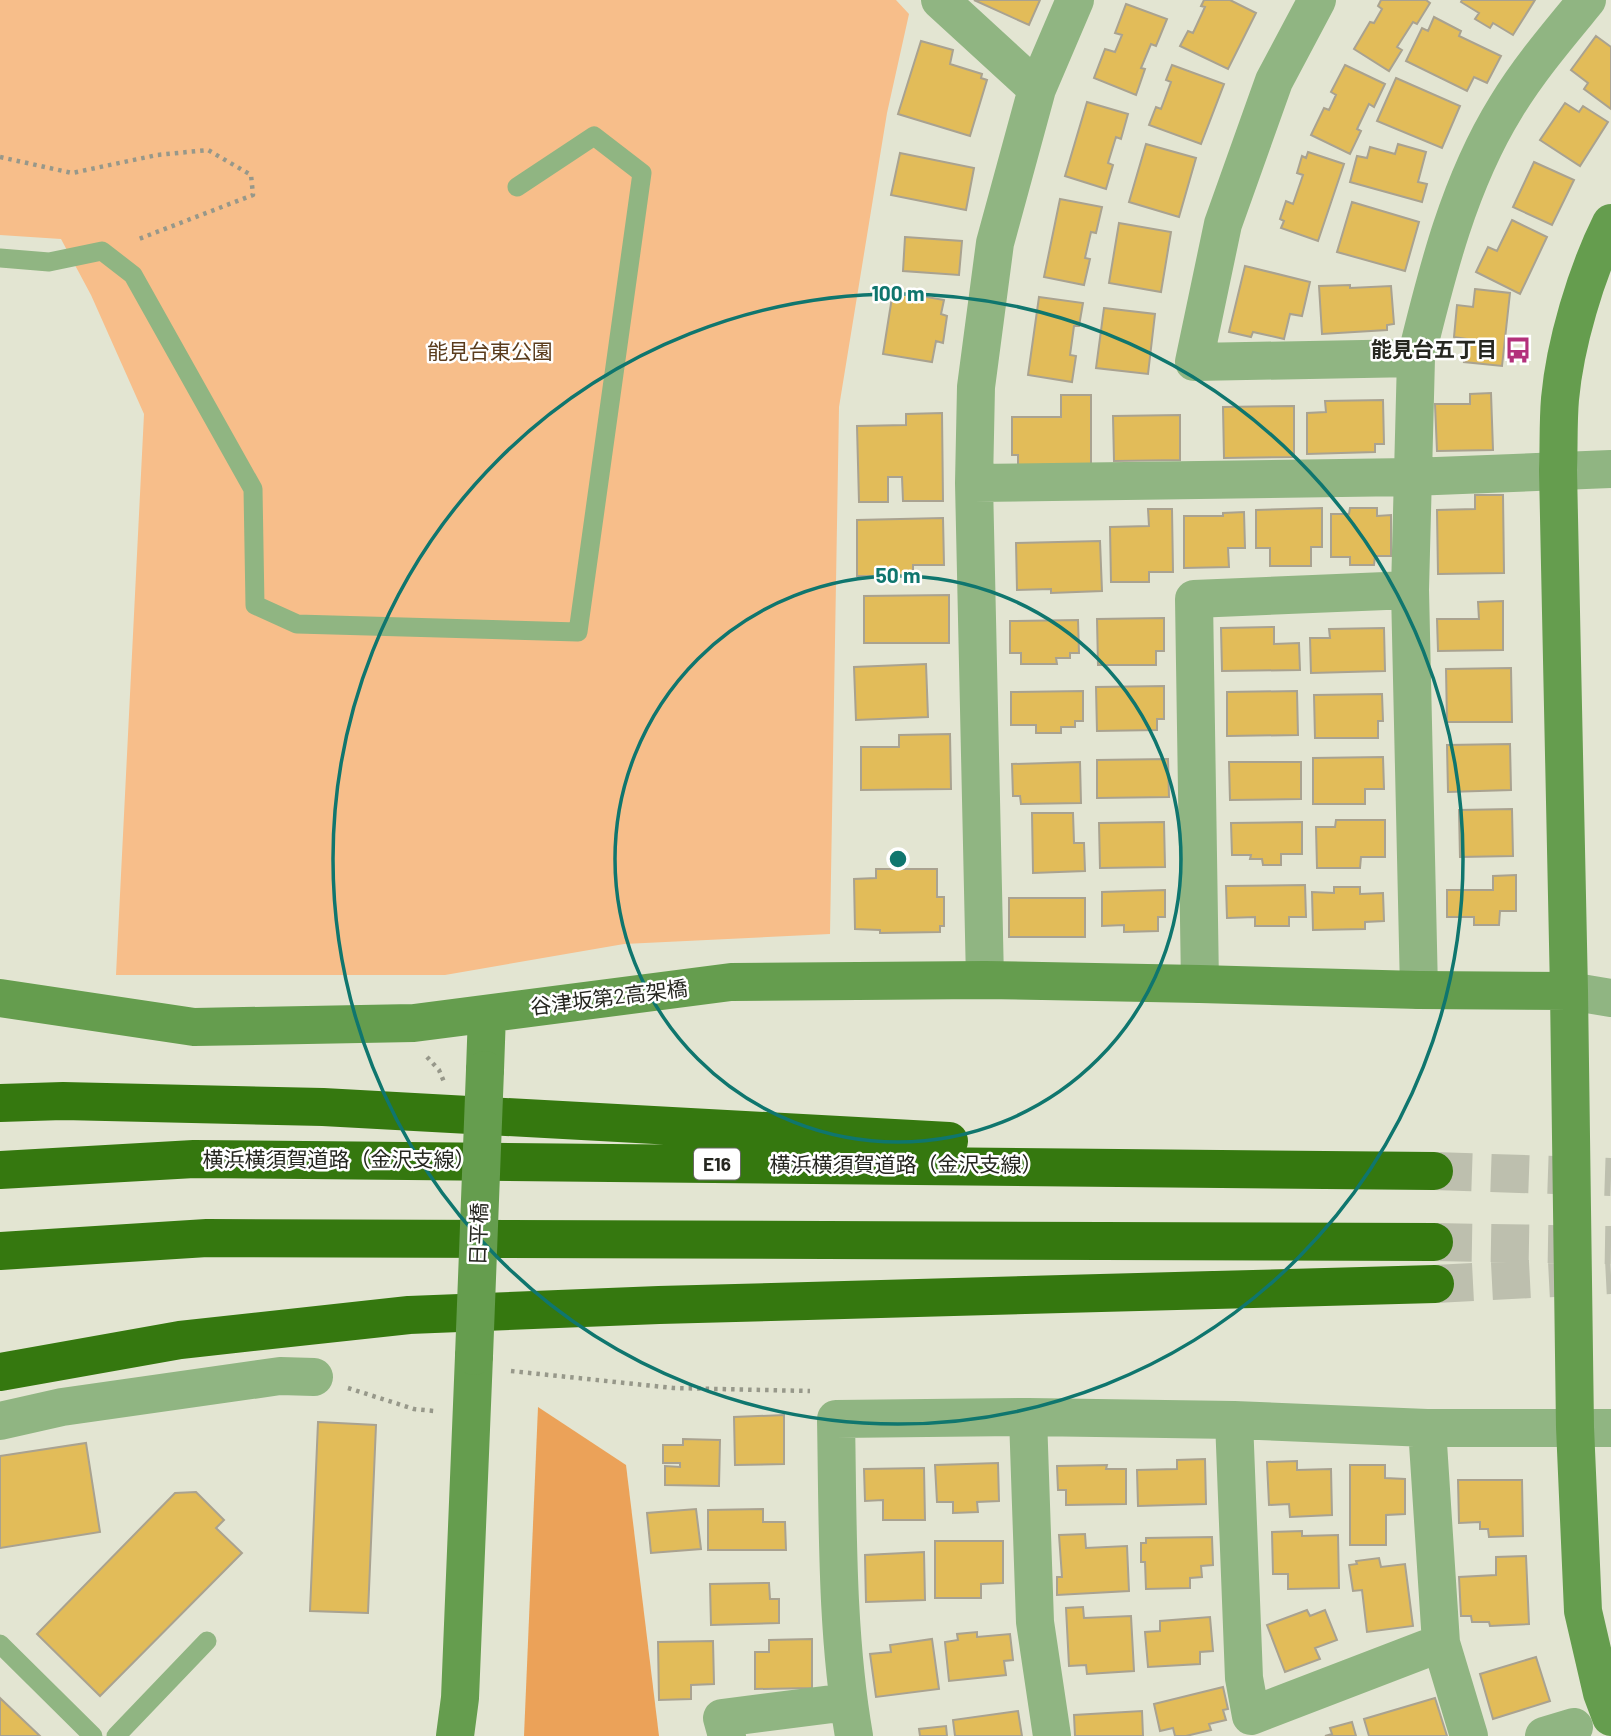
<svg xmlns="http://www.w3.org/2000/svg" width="1611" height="1736" font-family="Barlow,'Noto Sans JP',sans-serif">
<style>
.green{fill:#f7be8a}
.forest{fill:#eba259}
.building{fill:#e2bc59;stroke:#a9a290;stroke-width:2}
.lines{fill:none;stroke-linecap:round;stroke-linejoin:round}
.highway-tunnel{stroke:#bdbfae;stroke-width:38;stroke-dasharray:38 19;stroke-linecap:butt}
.path{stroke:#97988a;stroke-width:4.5;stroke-dasharray:3.5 5;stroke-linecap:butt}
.lane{stroke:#90b582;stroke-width:19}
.street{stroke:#90b582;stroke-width:38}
.secondary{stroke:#659d4e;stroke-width:38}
.highway{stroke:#35780f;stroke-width:38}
.path-bridge{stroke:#97988a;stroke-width:4.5;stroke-dasharray:3.5 5;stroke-linecap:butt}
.secondary-bridge{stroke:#659d4e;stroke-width:38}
.ring{fill:none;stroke:#0f766e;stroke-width:3.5}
.labels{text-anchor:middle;stroke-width:5;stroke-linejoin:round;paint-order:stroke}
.shield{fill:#fff;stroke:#676863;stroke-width:2}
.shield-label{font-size:19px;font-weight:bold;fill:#262720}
.poi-label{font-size:21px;font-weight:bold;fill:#262720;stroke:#fff;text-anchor:end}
.park-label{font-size:21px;fill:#5a3c1d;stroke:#fff}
.street-label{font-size:21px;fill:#262720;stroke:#fff}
.centre{fill:#0f766e;stroke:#fff;stroke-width:3.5}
.ring-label{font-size:21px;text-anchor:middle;font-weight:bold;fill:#0f766e;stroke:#fff;stroke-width:5;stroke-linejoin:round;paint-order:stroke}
</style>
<rect width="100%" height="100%" fill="#e3e5d2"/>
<!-- green -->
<path class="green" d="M 0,0 L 896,0 L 909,14 L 887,113 L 839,407 L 830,934 L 624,944 L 445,975 L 116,975 L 144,414 L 91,295 L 61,239 L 0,235 Z"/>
<!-- forest -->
<path class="forest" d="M 538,1407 L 626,1465 L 659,1736 L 524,1736 Z"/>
<!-- building -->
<path class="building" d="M 974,0 L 1040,0 L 1029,25 Z
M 1204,0 L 1230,0 L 1256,13 L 1228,69 L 1180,46 L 1188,31 L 1193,33 L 1205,7 L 1201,6 Z
M 1381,0 L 1426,0 L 1430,3 L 1417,24 L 1413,22 L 1397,47 L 1402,50 L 1389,71 L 1354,49 L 1370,22 L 1374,23 L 1382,9 L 1378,6 Z
M 1462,0 L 1535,0 L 1513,35 L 1493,23 L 1490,28 L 1475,19 L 1479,13 L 1461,2 Z
M 1126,4 L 1167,19 L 1156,46 L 1151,44 L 1141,68 L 1145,69 L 1136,95 L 1094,78 L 1105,49 L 1115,52 L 1122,35 L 1115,33 Z
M 1434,17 L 1461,31 L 1459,36 L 1501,56 L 1487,83 L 1474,77 L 1467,91 L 1406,61 L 1422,28 L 1428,31 Z
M 1596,36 L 1611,47 L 1611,109 L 1584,89 L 1588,83 L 1571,70 Z
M 921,41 L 953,50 L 950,64 L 982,74 L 981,78 L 987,80 L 970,136 L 898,114 Z
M 1172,65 L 1224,84 L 1201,144 L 1149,125 L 1156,107 L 1161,109 L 1171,82 L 1166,80 Z
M 1345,65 L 1385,84 L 1374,107 L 1369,104 L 1357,129 L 1361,131 L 1350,154 L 1311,135 L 1324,108 L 1329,110 L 1336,95 L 1331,92 Z
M 1396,78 L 1460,106 L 1442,148 L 1377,121 Z
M 1087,102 L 1128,114 L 1121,139 L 1116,137 L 1108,163 L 1113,165 L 1106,189 L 1065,176 Z
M 1565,103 L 1579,112 L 1583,106 L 1608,122 L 1580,166 L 1540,140 Z
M 1146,144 L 1196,158 L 1179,217 L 1129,202 Z
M 1398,144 L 1426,152 L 1418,182 L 1427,184 L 1422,202 L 1350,182 L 1357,156 L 1367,158 L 1370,147 L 1395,154 Z
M 1308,152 L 1344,164 L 1318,241 L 1281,228 L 1284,221 L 1280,219 L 1286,201 L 1293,204 L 1303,175 L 1297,173 L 1302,156 L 1306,158 Z
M 900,153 L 974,168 L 966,210 L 891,195 Z
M 1534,162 L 1574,180 L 1552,225 L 1513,207 Z
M 1060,199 L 1102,207 L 1096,233 L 1091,232 L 1085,258 L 1090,259 L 1084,285 L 1044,277 Z
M 1352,202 L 1419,222 L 1405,271 L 1337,252 Z
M 1512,220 L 1547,237 L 1520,294 L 1476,272 L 1488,247 L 1497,251 Z
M 1119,223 L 1171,232 L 1161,292 L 1109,283 Z
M 905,237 L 962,241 L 959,275 L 903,271 Z
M 1245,266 L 1310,282 L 1302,316 L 1290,314 L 1284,339 L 1253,332 L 1251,337 L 1229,332 Z
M 1350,285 L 1350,288 L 1391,286 L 1394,324 L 1387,325 L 1387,330 L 1322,334 L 1319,286 Z
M 1475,289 L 1510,293 L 1502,366 L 1464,362 L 1467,339 L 1454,337 L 1457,305 L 1473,307 Z
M 893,291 L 944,300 L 941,314 L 947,316 L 943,343 L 936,341 L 932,362 L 883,354 Z
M 1039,297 L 1083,303 L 1079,326 L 1074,326 L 1070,355 L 1076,356 L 1072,382 L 1028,375 Z
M 1104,308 L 1155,314 L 1148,374 L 1096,368 Z
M 1491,393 L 1493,450 L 1437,451 L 1435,404 L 1470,404 L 1470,394 Z
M 1061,395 L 1091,395 L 1091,465 L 1018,466 L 1018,455 L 1012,455 L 1012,417 L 1061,417 Z
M 1383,400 L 1384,444 L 1375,444 L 1375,452 L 1307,454 L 1307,413 L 1326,412 L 1325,401 Z
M 1294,406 L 1294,457 L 1224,458 L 1223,407 Z
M 942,413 L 943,501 L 903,501 L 902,477 L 888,477 L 888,502 L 859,502 L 857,426 L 906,425 L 906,414 Z
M 1180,415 L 1180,460 L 1114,461 L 1113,416 Z
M 1475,495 L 1503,495 L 1504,573 L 1438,574 L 1437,510 L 1475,509 Z
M 1322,508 L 1322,547 L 1311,547 L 1311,566 L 1270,566 L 1270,548 L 1256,548 L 1256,510 Z
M 1350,508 L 1377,508 L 1377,516 L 1391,515 L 1391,556 L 1375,556 L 1374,565 L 1350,565 L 1350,557 L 1331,557 L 1331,514 L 1349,514 Z
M 1148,509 L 1172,509 L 1173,572 L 1149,572 L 1149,582 L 1111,582 L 1110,527 L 1149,526 Z
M 1244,512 L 1245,548 L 1228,548 L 1229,567 L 1184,568 L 1184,516 L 1223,516 L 1223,513 Z
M 943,518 L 944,565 L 913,565 L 913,576 L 857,576 L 857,520 Z
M 1100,541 L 1102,591 L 1051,593 L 1051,589 L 1017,590 L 1016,543 Z
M 949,595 L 949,643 L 864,643 L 864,596 Z
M 1503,601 L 1503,650 L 1438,651 L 1437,619 L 1479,619 L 1478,602 Z
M 1164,618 L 1164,651 L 1156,651 L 1156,665 L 1098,665 L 1097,619 Z
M 1078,620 L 1079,653 L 1070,653 L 1070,658 L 1056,658 L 1057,664 L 1021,664 L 1021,653 L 1010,653 L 1010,621 Z
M 1274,627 L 1274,644 L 1299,643 L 1300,670 L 1222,671 L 1221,628 Z
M 1384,628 L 1385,671 L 1311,673 L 1310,638 L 1330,638 L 1329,629 Z
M 926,664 L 928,717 L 856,720 L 854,667 Z
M 1511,668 L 1512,722 L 1447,722 L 1446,669 Z
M 1164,686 L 1164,719 L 1157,719 L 1157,730 L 1097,731 L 1096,687 Z
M 1083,691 L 1083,721 L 1075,721 L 1075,727 L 1061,727 L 1061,733 L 1036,733 L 1036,725 L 1011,725 L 1011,692 Z
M 1297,691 L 1298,735 L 1227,736 L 1227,692 Z
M 1382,694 L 1383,721 L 1378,721 L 1378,738 L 1315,738 L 1314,695 Z
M 950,734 L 951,789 L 861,790 L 861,747 L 899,747 L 899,735 Z
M 1510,744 L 1511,790 L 1448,792 L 1447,745 Z
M 1383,757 L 1384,789 L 1365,789 L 1365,804 L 1313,804 L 1313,758 Z
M 1168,759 L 1169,797 L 1097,798 L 1097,760 Z
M 1080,762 L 1081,803 L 1021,804 L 1020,796 L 1013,796 L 1012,764 Z
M 1229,762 L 1301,762 L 1301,799 L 1230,800 Z
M 1512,809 L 1513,856 L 1460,857 L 1459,810 Z
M 1032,813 L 1073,813 L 1074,843 L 1084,843 L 1085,871 L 1033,873 Z
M 1336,820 L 1385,820 L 1385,857 L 1361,857 L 1360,868 L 1317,868 L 1316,827 L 1335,827 Z
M 1164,822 L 1165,867 L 1100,868 L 1099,823 Z
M 1302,822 L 1302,854 L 1281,854 L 1281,865 L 1263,865 L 1262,859 L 1250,859 L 1251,855 L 1232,855 L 1231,823 Z
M 876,869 L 937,869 L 937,897 L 944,897 L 944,926 L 940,926 L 940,932 L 880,933 L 880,930 L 855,929 L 854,879 L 876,878 Z
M 1516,875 L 1516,911 L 1500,911 L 1499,925 L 1474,925 L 1474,917 L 1447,917 L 1447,890 L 1493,890 L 1493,876 Z
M 1305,885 L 1306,917 L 1289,917 L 1289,926 L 1255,926 L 1255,917 L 1227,918 L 1226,886 Z
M 1334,887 L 1360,887 L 1360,894 L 1383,893 L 1384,921 L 1365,922 L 1365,929 L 1313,930 L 1312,892 L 1334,893 Z
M 1165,890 L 1165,917 L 1158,917 L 1158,931 L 1124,932 L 1124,925 L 1102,926 L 1102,892 Z
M 1009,898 L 1085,898 L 1085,937 L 1009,937 Z
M 784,1415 L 784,1464 L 735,1465 L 734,1417 Z
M 318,1422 L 376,1425 L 368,1613 L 310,1611 Z
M 683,1439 L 720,1440 L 719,1486 L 665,1485 L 665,1466 L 680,1467 L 680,1463 L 663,1463 L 663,1445 L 683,1445 Z
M 86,1443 L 100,1532 L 0,1548 L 0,1456 Z
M 1205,1459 L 1206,1504 L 1138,1506 L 1137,1470 L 1177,1469 L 1177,1460 Z
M 1297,1461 L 1297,1470 L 1331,1469 L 1332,1515 L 1290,1517 L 1289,1504 L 1269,1505 L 1267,1462 Z
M 998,1463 L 999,1501 L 977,1502 L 978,1512 L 953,1513 L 953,1502 L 937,1502 L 935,1465 Z
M 1107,1465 L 1106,1469 L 1126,1469 L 1126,1504 L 1066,1505 L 1066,1490 L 1058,1490 L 1057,1466 Z
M 1350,1465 L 1385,1465 L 1385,1478 L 1405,1479 L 1405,1514 L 1386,1515 L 1386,1545 L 1350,1545 Z
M 924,1468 L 925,1520 L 883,1520 L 883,1500 L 865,1501 L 864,1469 Z
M 1458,1480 L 1522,1480 L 1523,1536 L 1489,1537 L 1488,1529 L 1480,1529 L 1480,1522 L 1459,1523 Z
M 196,1492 L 224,1520 L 216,1528 L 242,1553 L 100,1696 L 37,1634 L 175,1493 Z
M 696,1509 L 701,1549 L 651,1553 L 647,1513 Z
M 763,1509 L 763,1522 L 785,1522 L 786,1550 L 708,1550 L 708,1510 Z
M 1302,1531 L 1302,1536 L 1338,1535 L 1339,1588 L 1288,1589 L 1288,1574 L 1273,1574 L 1272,1532 Z
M 1085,1534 L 1086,1548 L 1127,1546 L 1129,1591 L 1057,1595 L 1057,1577 L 1062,1577 L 1059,1535 Z
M 1212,1537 L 1213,1565 L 1201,1566 L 1202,1577 L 1190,1578 L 1190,1588 L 1146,1589 L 1145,1562 L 1141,1562 L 1141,1543 L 1146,1543 L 1146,1538 Z
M 935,1541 L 1003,1541 L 1003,1583 L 981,1584 L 981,1598 L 935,1598 Z
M 924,1552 L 925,1600 L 866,1602 L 865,1555 Z
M 1526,1556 L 1529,1624 L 1490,1626 L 1489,1622 L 1472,1622 L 1471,1616 L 1461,1616 L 1459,1577 L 1496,1575 L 1496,1557 Z
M 1379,1558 L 1381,1567 L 1405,1564 L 1413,1626 L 1367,1632 L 1362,1590 L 1353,1591 L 1349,1565 L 1357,1564 L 1356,1561 Z
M 769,1583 L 770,1599 L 779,1599 L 779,1623 L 711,1625 L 710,1584 Z
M 1083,1607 L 1084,1618 L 1131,1616 L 1134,1671 L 1087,1674 L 1086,1665 L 1069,1666 L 1066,1608 Z
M 1307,1610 L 1310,1616 L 1325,1610 L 1337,1640 L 1315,1648 L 1320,1659 L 1285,1672 L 1267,1625 Z
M 1210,1617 L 1213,1651 L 1200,1652 L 1200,1664 L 1148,1667 L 1145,1632 L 1160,1631 L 1160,1621 Z
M 977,1632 L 977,1637 L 1010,1634 L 1013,1660 L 1004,1661 L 1006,1675 L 949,1681 L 945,1642 L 958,1640 L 957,1634 Z
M 812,1639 L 812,1688 L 755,1689 L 755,1652 L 769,1652 L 769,1640 Z
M 932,1639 L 939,1689 L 876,1697 L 870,1654 L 891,1652 L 890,1645 Z
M 713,1641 L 714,1684 L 691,1685 L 691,1699 L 659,1700 L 658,1642 Z
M 1536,1657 L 1550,1701 L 1493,1719 L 1480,1674 Z
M 1223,1687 L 1228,1709 L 1223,1710 L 1226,1720 L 1209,1724 L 1211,1730 L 1186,1736 L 1175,1736 L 1173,1728 L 1160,1731 L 1154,1704 Z
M 0,1698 L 40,1736 L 0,1736 Z
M 1435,1698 L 1447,1736 L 1369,1736 L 1364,1719 Z
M 1018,1711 L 1022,1736 L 955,1736 L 953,1720 Z
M 1142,1711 L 1143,1736 L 1075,1736 L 1074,1715 Z
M 1352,1722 L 1356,1736 L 1325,1736 L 1332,1734 L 1330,1728 Z
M 946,1726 L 947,1736 L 920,1736 L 919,1729 Z"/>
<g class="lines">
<!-- highway-tunnel -->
<path class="highway-tunnel" d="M 1434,1171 L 1611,1177
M 1434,1242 L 1611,1245
M 1435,1284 L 1611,1275"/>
<!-- path -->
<path class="path" d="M 0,157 L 72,173 L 157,155 L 208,150 L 251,175 L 253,195 L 136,240
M 511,1371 L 673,1388 L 810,1391
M 348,1388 L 414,1409 L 434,1411"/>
<!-- lane -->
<path class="lane" d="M 0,258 L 49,262 L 102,251 L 133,275 L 253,489 L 255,605 L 297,624 L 578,632 L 642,173 L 594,136 L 517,187
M 0,1644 L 93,1736
M 116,1736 L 207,1641"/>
<!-- street -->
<path class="street" d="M 940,0 L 1037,89
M 1317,0 L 1274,81 L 1223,224 L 1194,362 L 1416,358 C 1437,272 1459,183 1506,107 C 1529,69 1559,34 1587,0
M 974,483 L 1411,477 L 1611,469
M 1410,590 L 1416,358
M 985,980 L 974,483 L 976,387 L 995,243 L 1037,89 L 1075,0
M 1200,984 L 1194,599 L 1410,590 L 1419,990
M 1569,991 L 1611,998
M 1028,1417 L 1035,1622 L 1052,1736
M 1234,1420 L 1244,1678 L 1251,1716 L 1441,1643 L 1427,1428
M 0,1421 L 62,1407 L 280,1376 L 314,1377
M 1441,1643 L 1469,1736
M 727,1736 L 722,1718 L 848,1702
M 854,1736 C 836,1632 838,1524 836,1419 L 1028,1417 L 1234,1420 L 1427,1428 L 1611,1428
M 1544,1736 L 1574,1727"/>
<!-- secondary -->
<path class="secondary" d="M 1611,223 C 1586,273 1565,344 1560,399 C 1558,423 1559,446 1558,470 L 1569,991 L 1575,1427 L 1583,1611 L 1602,1693 L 1611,1717
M 0,998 L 194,1027 L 414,1023 L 731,982 L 985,980 L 1200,984 L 1419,990 L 1569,991
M 485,1070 L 487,1014
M 455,1736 L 460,1698 L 474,1356"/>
<!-- highway -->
<path class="highway" d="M 0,1103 L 63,1101 L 323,1107 L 949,1141
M 0,1170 L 194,1159 L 1434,1171
M 0,1251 L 207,1238 L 1434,1242
M 0,1372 L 180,1340 L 409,1315 L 659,1305 L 1435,1284"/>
<!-- path-bridge -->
<path class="path-bridge" d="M 427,1057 L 439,1070 L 444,1082"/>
<!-- secondary-bridge -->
<path class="secondary-bridge" d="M 474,1356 L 485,1070"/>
</g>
<!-- distance rings -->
<g class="ring">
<circle cx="898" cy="859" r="283"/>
<circle cx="898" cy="859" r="565"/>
</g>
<!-- icons -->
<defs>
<g id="bus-bare" transform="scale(2.1)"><path d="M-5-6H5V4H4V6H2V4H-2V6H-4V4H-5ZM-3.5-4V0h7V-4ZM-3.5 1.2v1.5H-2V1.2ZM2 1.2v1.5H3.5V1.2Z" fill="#b3317b" stroke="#fff" stroke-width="2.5" paint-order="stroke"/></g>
</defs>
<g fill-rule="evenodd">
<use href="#bus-bare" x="1518" y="350"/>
</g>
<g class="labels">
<!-- shield labels -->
<rect class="shield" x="694" y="1148.5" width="46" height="31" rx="5"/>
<g class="shield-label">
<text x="717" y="1171">E16</text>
</g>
<!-- poi labels -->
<g class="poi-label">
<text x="1497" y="357">能見台五丁目</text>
</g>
<!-- park labels -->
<g class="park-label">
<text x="490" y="359">能見台東公園</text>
</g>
<!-- street labels -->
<g class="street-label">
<text transform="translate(609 998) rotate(-7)" y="7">谷津坂第2高架橋</text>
<text x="339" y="1167">横浜横須賀道路（金沢支線）</text>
<text x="906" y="1172">横浜横須賀道路（金沢支線）</text>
<text transform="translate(479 1234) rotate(-88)" y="7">日平橋</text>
</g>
</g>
<circle cx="898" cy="859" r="10" class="centre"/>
<g class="ring-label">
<text x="898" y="301">100 m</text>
<text x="898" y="583">50 m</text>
</g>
</svg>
